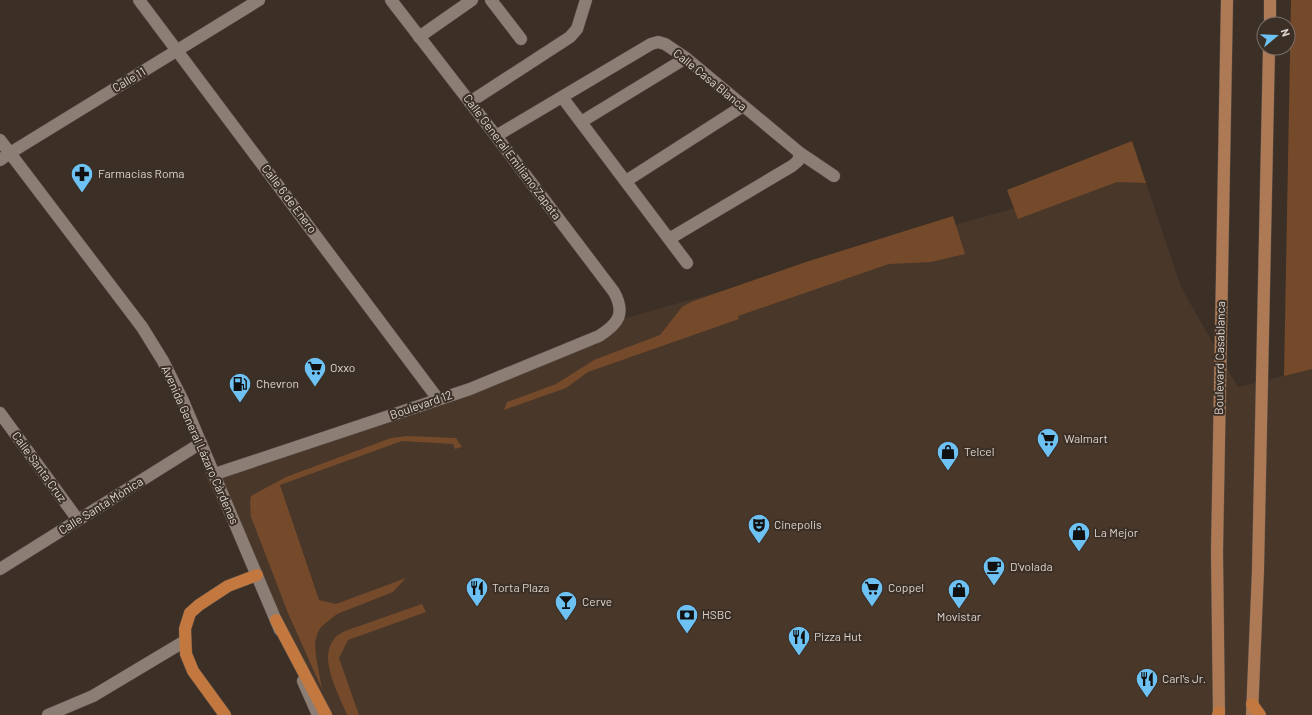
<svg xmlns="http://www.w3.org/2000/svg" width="1312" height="715" font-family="Barlow,sans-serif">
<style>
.built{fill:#49372a}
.green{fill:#744a2b}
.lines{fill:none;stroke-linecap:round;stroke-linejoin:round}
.street-casing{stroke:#564c45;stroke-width:13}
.secondary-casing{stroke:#564c45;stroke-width:13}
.primary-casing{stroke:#564c45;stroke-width:13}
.highway-casing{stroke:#564c45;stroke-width:13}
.street{stroke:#8d7e75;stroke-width:12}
.secondary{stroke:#8d7e75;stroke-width:12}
.primary{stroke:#ad7a55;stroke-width:12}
.highway{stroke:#c2783f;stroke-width:12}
.labels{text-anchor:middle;stroke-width:4;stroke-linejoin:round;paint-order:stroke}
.street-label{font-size:12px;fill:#dcd4cf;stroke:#3b2f26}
.poi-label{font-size:12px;fill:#dcd4cf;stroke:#3b2f26;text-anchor:start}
</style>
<rect width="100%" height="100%" fill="#3b2f26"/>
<!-- built -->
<path class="built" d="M 1111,181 L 1146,183 L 1181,287 L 1238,387 L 1312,369 L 1312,715 L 318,715 L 204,473 L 596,340 L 622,319 Z"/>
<!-- green -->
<path class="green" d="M 1291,0 L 1312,0 L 1312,369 L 1284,376 Z
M 1132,141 L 1146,183 L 1117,182 L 1018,219 L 1007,190 Z
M 953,216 L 965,254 L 931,262 L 889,264 L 738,316 L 739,319 L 588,372 L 566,388 L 504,410 L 507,402 L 556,384 L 594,360 L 660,335 L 682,307 L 691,302 L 806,262 Z
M 407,436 L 456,438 L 462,447 L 455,449 L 453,444 L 402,441 L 280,485 L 319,600 L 336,604 L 406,578 L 393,592 L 337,614 L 321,627 L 318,632 L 315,642 L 316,657 L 322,689 L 288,613 L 251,517 L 250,502 L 251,496 L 286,477 L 391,438 Z
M 422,604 L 426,612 L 348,640 L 339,658 L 359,715 L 347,715 C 339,694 317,658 335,638 C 337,635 342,633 345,631 Z"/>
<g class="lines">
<!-- street casing -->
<g class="street-casing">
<path id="street" d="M 139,0 L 438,399
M 491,0 L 521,39
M 419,37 L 472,0
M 562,97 L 687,263
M 470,102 L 570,37 L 577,29 L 586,0
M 581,122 L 686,58
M 496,136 L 651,44 L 658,42 L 665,44 L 686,58 L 800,153 L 834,176
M 0,160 L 10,153
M 626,181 L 743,106
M 669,239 L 792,166 L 798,161 L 800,153
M 0,413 L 78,520
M 0,569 L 201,443
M 48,715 L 93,696 L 185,641"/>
</g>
<!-- secondary casing -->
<g class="secondary-casing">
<path id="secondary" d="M 0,140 L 142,327 L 163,361 L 183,401 L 280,630
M 10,153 L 259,0
M 215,474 L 470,389 L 599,336 C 618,324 626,314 614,292 L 496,136 L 391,0
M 303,681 L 318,715"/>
</g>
<!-- primary casing -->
<g class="primary-casing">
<path id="primary" d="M 1270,24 L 1270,0
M 1219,715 L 1217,552 L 1227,0
M 1252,715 L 1258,570 L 1269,48"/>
</g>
<!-- highway casing -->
<g class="highway-casing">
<path id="highway" d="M 276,620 L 326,715
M 1252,704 L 1260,715
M 225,715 L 193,671 L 186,654 L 185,629 L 190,613 L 199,605 L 228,586 L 257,575
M 1218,715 L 1219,712"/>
</g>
<!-- street -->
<use href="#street" class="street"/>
<!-- secondary -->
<use href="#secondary" class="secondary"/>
<!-- primary -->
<use href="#primary" class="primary"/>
<!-- highway -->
<use href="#highway" class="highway"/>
</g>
<!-- icons -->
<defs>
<g id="pharmacy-pin" transform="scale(1.15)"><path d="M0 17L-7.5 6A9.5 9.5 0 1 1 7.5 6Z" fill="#6ec2f3" stroke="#3b2f26"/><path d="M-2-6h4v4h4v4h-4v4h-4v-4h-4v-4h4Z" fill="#111"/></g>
<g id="supermarket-pin" transform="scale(1.15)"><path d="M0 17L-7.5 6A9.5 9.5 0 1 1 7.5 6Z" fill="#6ec2f3" stroke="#3b2f26"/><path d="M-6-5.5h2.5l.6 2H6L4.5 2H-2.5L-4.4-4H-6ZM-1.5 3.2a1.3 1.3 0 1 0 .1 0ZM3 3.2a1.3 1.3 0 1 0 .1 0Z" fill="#111"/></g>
<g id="fuel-pin" transform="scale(1.15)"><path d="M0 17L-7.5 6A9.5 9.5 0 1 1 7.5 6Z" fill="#6ec2f3" stroke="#3b2f26"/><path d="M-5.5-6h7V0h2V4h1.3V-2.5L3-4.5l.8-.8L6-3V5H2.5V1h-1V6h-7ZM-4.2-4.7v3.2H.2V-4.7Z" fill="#111"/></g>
<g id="shop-pin" transform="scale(1.15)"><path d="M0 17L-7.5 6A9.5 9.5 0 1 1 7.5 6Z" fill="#6ec2f3" stroke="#3b2f26"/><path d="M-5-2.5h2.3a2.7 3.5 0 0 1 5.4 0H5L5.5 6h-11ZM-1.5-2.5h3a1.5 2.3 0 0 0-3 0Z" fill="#111"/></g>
<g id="theatre-pin" transform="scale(1.15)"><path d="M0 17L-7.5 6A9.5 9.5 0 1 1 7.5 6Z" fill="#6ec2f3" stroke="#3b2f26"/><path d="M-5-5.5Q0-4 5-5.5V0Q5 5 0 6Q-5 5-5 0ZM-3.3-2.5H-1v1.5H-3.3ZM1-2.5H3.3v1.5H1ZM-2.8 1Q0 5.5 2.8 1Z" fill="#111"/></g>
<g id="cafe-pin" transform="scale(1.15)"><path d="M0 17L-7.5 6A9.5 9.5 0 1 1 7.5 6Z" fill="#6ec2f3" stroke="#3b2f26"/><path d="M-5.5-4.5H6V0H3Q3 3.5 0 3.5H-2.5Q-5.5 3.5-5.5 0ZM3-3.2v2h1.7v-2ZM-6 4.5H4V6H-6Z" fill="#111"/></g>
<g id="restaurant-pin" transform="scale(1.15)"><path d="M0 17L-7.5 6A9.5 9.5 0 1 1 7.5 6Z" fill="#6ec2f3" stroke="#3b2f26"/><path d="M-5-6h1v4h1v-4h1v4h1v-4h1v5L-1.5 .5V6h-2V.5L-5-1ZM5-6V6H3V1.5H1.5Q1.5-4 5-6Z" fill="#111"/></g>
<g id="bar-pin" transform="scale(1.15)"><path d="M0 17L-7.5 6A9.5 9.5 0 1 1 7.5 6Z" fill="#6ec2f3" stroke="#3b2f26"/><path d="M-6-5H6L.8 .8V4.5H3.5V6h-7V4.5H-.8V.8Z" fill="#111"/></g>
<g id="bank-pin" transform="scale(1.15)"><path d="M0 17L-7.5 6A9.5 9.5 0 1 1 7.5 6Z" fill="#6ec2f3" stroke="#3b2f26"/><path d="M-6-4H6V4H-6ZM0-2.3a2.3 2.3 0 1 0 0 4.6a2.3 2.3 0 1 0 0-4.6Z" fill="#111"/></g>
</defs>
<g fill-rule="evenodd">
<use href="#pharmacy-pin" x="82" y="174"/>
<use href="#supermarket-pin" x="315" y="368"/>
<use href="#fuel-pin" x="240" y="384"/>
<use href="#supermarket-pin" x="1048" y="439"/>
<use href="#shop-pin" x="948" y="452"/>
<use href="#theatre-pin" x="759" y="525"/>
<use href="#shop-pin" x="1079" y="533"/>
<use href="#cafe-pin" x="994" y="567"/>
<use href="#restaurant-pin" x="477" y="588"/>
<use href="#supermarket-pin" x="872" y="588"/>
<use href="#shop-pin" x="959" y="590"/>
<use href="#bar-pin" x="566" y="602"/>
<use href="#bank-pin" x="687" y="615"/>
<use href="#restaurant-pin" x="799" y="637"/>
<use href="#restaurant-pin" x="1147" y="679"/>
</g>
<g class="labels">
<!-- street labels -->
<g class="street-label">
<text transform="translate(129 80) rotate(-31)" y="4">Calle 11</text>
<text transform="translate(710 80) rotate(39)" y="4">Calle Casa Blanca</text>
<text transform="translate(512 157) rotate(53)" y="4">Calle General Emiliano Zapata</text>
<text transform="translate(289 199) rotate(53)" y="4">Calle 6 de Enero</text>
<text transform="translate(1220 358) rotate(-89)" y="4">Boulevard Casablanca</text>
<text transform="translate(421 405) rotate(-19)" y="4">Boulevard 12</text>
<text transform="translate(200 445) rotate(66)" y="4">Avenida General Lázaro Cárdenas</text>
<text transform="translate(39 467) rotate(54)" y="4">Calle Santa Cruz</text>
<text transform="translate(101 506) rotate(-32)" y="4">Calle Santa Mónica</text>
</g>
<!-- poi labels -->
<g class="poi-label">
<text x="98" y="178">Farmacias Roma</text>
<text x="330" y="372">Oxxo</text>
<text x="256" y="388">Chevron</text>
<text x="1064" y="443">Walmart</text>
<text x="964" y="456">Telcel</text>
<text x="774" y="529">Cinepolis</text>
<text x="1094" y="537">La Mejor</text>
<text x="1010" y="571">D'volada</text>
<text x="492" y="592">Torta Plaza</text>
<text x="888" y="592">Coppel</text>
<text x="582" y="606">Cerve</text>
<text x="702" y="619">HSBC</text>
<text x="959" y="621" text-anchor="middle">Movistar</text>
<text x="814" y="641">Pizza Hut</text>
<text x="1162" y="683">Carl's Jr.</text>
</g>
</g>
<!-- north arrow -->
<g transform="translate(1276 36) rotate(71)"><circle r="19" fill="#3b2f26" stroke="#7b716a"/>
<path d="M0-3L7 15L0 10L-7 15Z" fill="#6ec2f3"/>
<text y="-6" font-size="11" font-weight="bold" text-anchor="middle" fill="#dcd4cf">N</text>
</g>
</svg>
